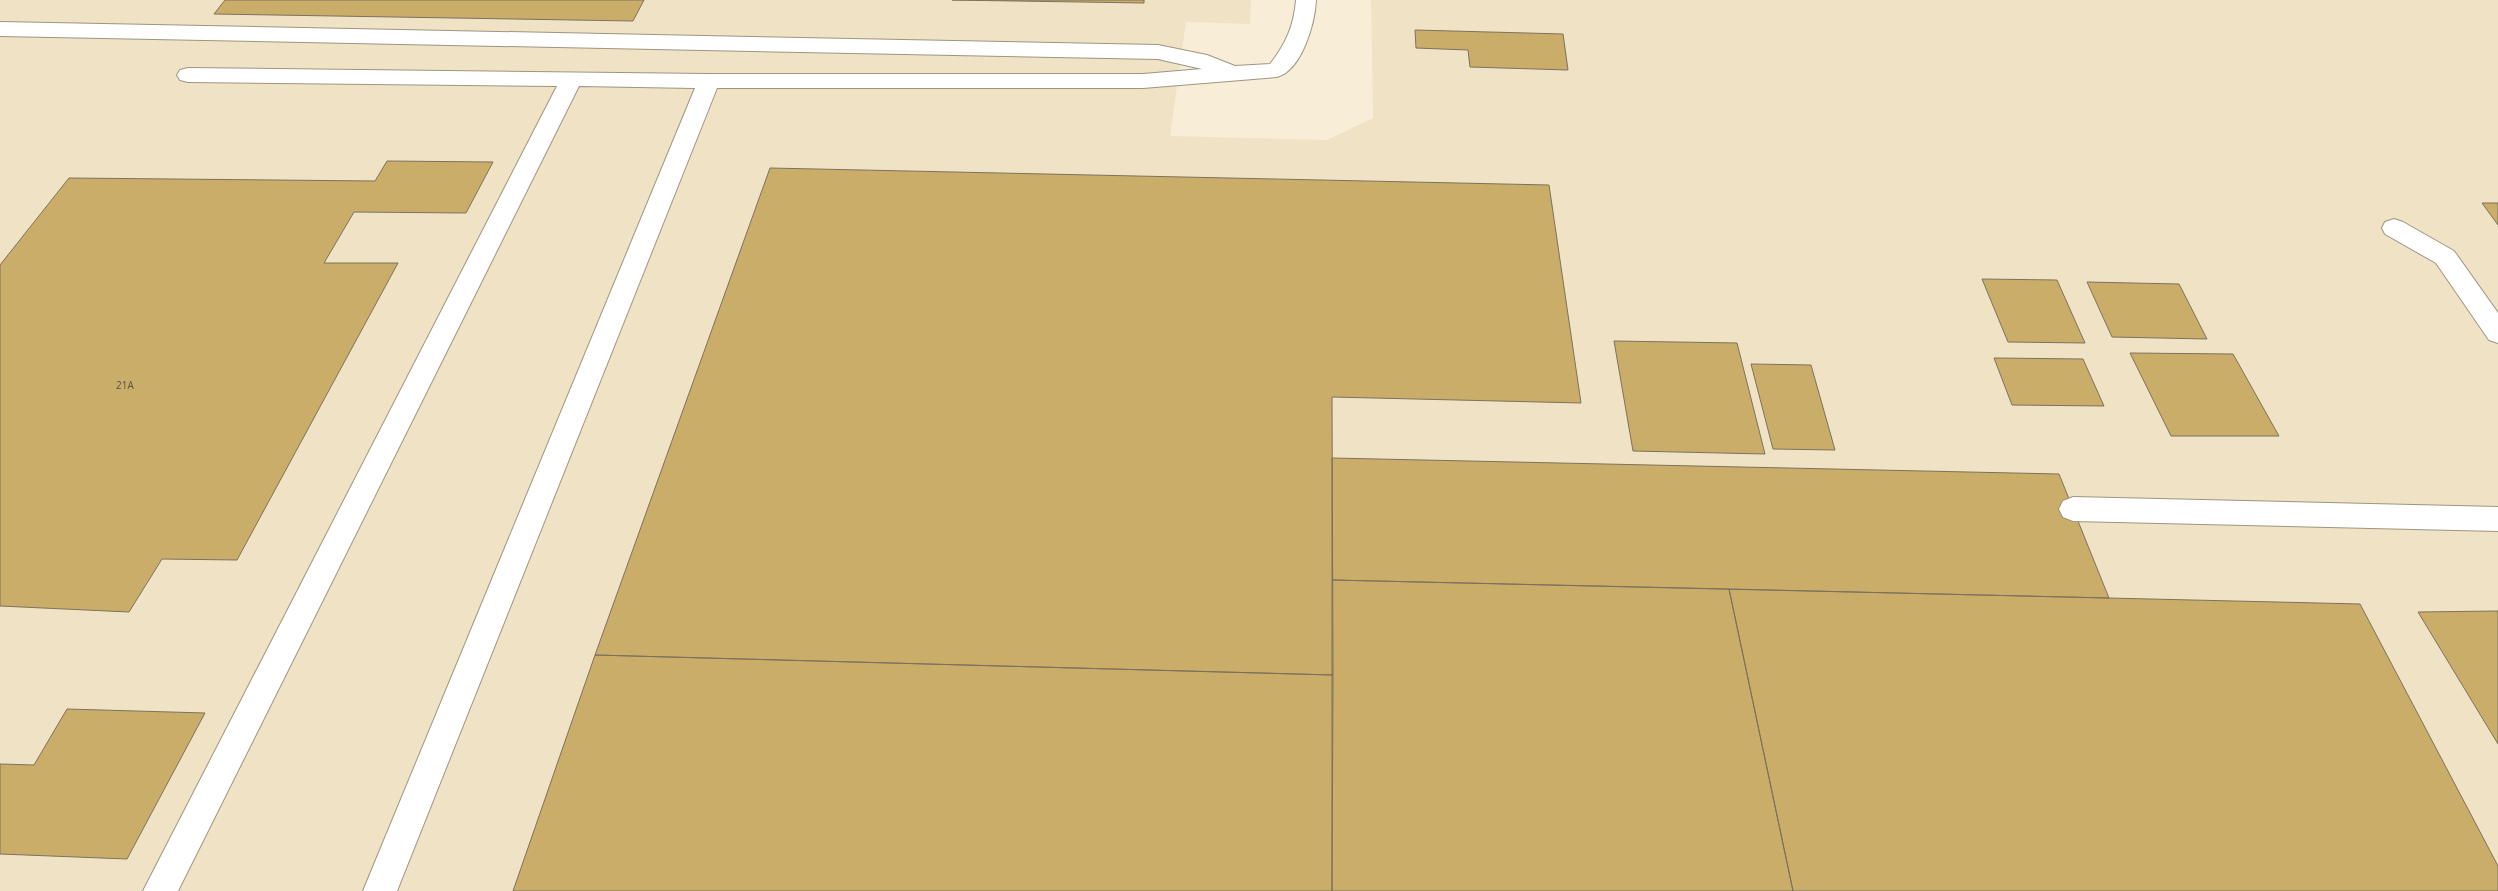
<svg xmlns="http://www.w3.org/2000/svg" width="2498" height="891" font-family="'Open Sans',sans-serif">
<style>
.built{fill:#f0e2c5}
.building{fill:#cbad6a;stroke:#7b725e}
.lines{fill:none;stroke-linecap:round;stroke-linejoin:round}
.minor-casing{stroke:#9e9580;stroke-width:2}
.minor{fill:#fff;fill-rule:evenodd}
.labels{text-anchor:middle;stroke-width:4;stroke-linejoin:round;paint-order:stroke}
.number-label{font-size:10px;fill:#5d523c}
</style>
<rect width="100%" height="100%" fill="#f8eed7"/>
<!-- built -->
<path class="built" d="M 0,0 L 1251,0 L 1250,24 L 1186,22 L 1170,136 L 1327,140 L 1373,118 L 1371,0 L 2498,0 L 2498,891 L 0,891 Z"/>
<!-- building -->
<path class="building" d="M 225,0 L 644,0 L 633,21 L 214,14 Z
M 952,0 L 1144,0 L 1144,3 Z
M 1415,30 L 1563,34 L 1568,70 L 1470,67 L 1468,50 L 1416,48 Z
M 387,161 L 493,162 L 466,213 L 354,212 L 324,263 L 398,263 L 237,560 L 162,559 L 129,612 L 0,606 L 0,265 L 69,178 L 375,181 Z
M 770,168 L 1549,185 L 1581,403 L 1332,397 L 1333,675 L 595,655 Z
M 2482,203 L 2498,203 L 2498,225 Z
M 1982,279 L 2057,280 L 2085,343 L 2008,342 Z
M 2087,282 L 2179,284 L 2207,339 L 2112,337 Z
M 1614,341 L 1737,343 L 1765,454 L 1633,451 Z
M 2130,353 L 2233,354 L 2279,436 L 2171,436 Z
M 1994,358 L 2083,359 L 2104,406 L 2012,405 Z
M 1751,364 L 1811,365 L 1835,450 L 1773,449 Z
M 1332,458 L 2059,474 L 2109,598 L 1332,580 Z
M 1332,580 L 1729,589 L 1793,891 L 1332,891 Z
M 1729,589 L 2360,604 L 2498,866 L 2498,891 L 1793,891 Z
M 2498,611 L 2498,744 L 2418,612 Z
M 595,655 L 1333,675 L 1332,891 L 513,891 Z
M 67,709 L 205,713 L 127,859 L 0,854 L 0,764 L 34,765 Z"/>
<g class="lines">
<!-- minor casing -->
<g class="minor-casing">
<path id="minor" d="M 1296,0 L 1316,0 C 1315,23 1302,70 1277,77 L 1143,88 L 717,88 L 397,891 L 363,891 L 695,88 L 579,86 L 178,891 L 143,891 L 557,86 L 188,82 L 180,80 L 177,75 L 180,70 L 188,68 L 709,74 L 1143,74 L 1202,69 L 1158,59 L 0,36 L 0,22 L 1158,45 L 1207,55 L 1235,66 L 1270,64 C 1286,44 1294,25 1296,0 Z
M 2394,219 L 2403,222 L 2454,251 L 2498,313 L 2498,343 L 2489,340 L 2436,263 L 2385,234 L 2382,228 L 2385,222 Z
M 2073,497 L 2498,507 L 2498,531 L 2073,521 L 2063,517 L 2059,509 L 2063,501 Z"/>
</g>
<!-- minor -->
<use href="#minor" class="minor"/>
</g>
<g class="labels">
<!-- number labels -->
<g class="number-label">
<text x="125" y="389">21A</text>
</g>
</g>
</svg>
